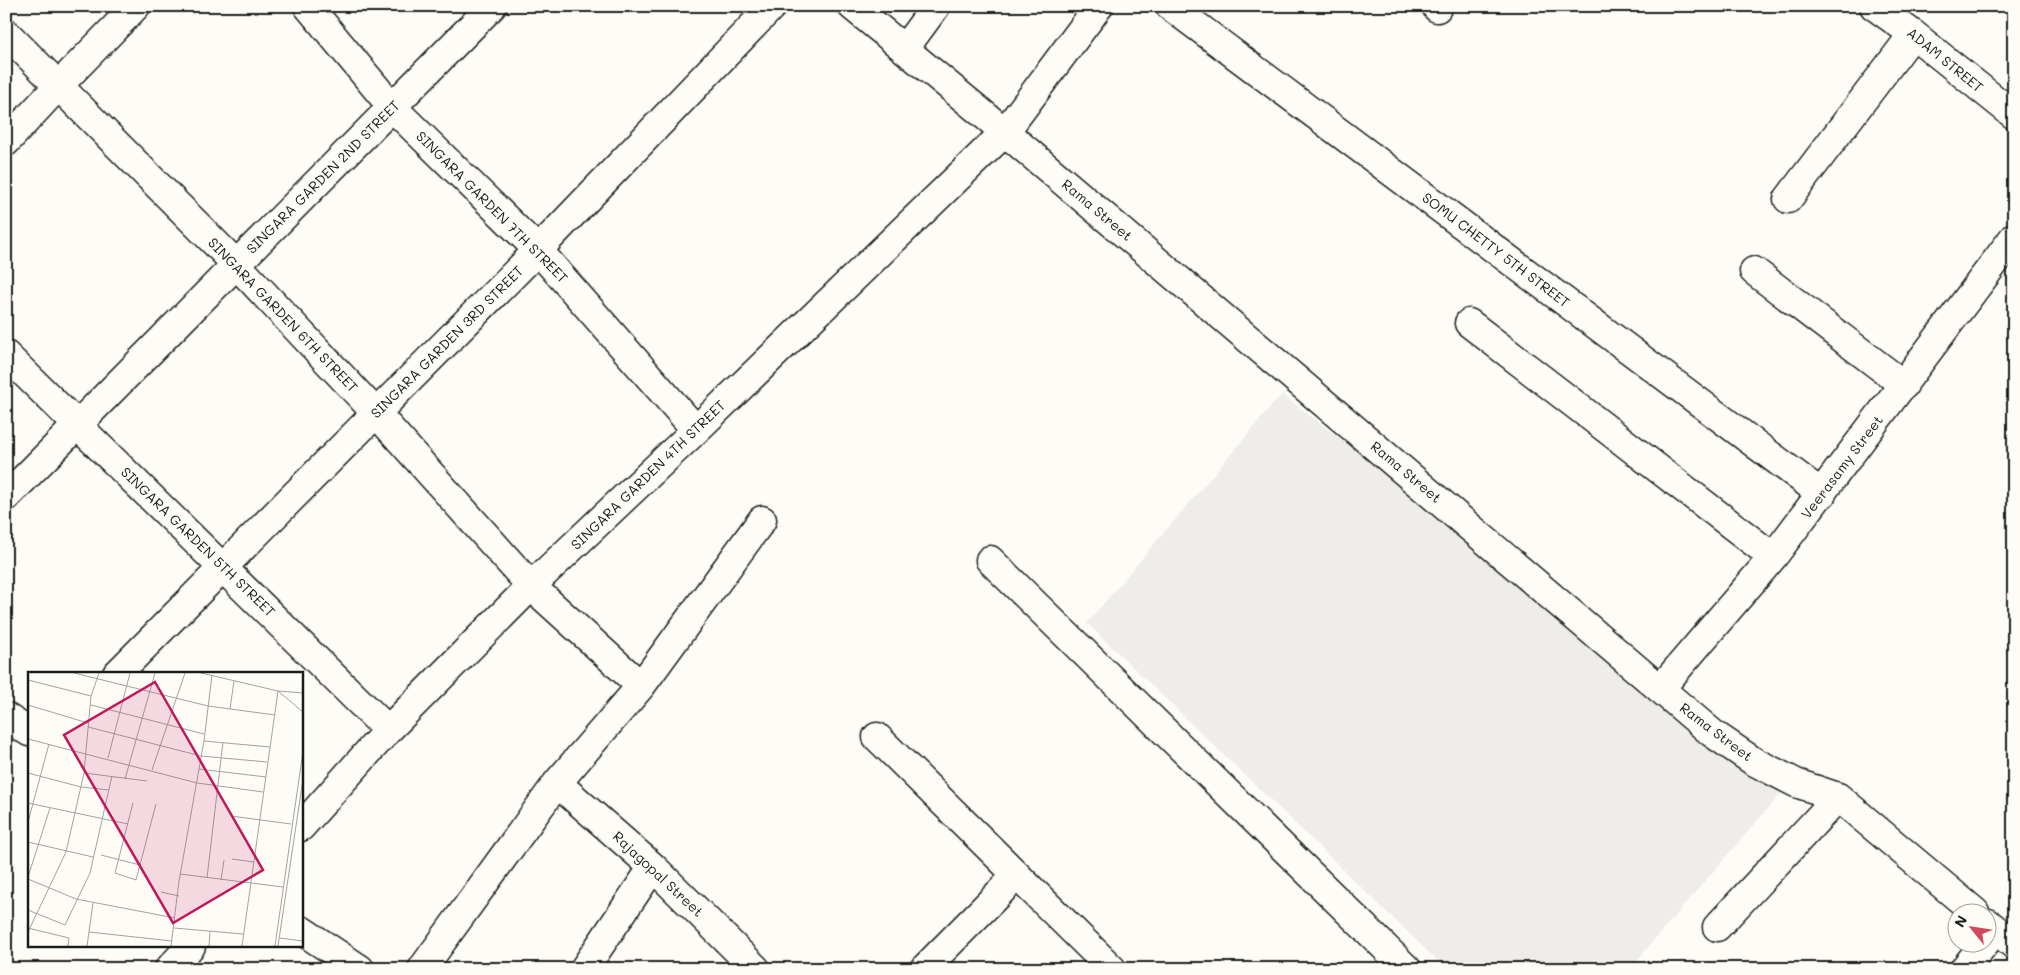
<svg xmlns="http://www.w3.org/2000/svg" width="2020" height="975" font-family="Mali,sans-serif">
<style>
.built{fill:#eeede9}
.lines{fill:none;stroke-linecap:round;stroke-linejoin:round}
.minor-casing{stroke:#1c1c1c;stroke-width:31}
.minor{stroke:#fdfcf7;stroke-width:28}
.labels{text-anchor:middle;stroke-width:5;stroke-linejoin:round;paint-order:stroke}
.street-label{font-size:14px;fill:#1c1c1c;stroke:#fdfcf7}
.inset-road{fill:none;stroke:#a3a29f;stroke-width:1}
.view{fill:#c2185b;fill-opacity:0.15;stroke:#c2185b;stroke-width:2.5}
.inset-edge{fill:none;stroke:#1c1c1c;stroke-width:2.5}
</style>
<rect width="100%" height="100%" fill="#fdfcf7"/>
<filter id="ink" filterUnits="userSpaceOnUse"><feTurbulence type="fractalNoise" baseFrequency=".02" numOctaves="2"/><feDisplacementMap in="SourceGraphic" scale="10" xChannelSelector="R" yChannelSelector="G"/><feConvolveMatrix kernelMatrix="1 2 1 2 8 2 1 2 1" color-interpolation-filters="sRGB"/></filter>
<g filter="url(#ink)">
<!-- built -->
<path class="built" d="M 1282,394 L 1790,783 L 1629,969 L 1446,969 L 1087,623 Z"/>
<g class="lines">
<!-- minor casing -->
<g class="minor-casing">
<path id="minor" d="M 308,6 L 392,107 L 538,250 L 696,430
M 852,6 L 1005,132 L 1712,733 L 1753,761 L 1796,783 L 1838,797 L 1975,912
M 1170,6 L 1822,494
M 1874,6 L 1913,34 L 2014,115
M 1437,8 L 1438,6
M 6,33 L 237,265 L 376,413 L 531,586 L 641,686
M 905,48 L 936,6
M 6,142 L 58,86 L 136,6
M 1788,199 L 1913,34
M 1754,271 L 1904,385
M 1469,323 L 1773,557
M 6,355 L 388,730
M 6,497 L 492,6
M 990,560 L 1407,969
M 117,674 L 538,250 L 772,6
M 1660,689 L 1773,557 L 2014,237
M 6,717 L 29,732
M 877,737 L 1112,969
M 557,783 L 653,867 L 756,969
M 301,827 L 388,730 L 531,586 L 696,430 L 1005,132 L 1099,6
M 1988,923 L 2014,945
M 1717,927 L 1838,797
M 301,930 L 360,969
M 169,969 L 191,946
M 422,969 L 557,783 L 641,686 L 762,520
M 584,969 L 653,867
M 924,969 L 1017,875
M 1964,969 L 1986,942"/>
</g>
<!-- minor -->
<use href="#minor" class="minor"/>
</g>
</g>
<g class="labels">
<!-- street labels -->
<g class="street-label">
<text transform="translate(1945 60) rotate(39)" y="5">ADAM STREET</text>
<text transform="translate(323 177) rotate(-45)" y="5">SINGARA GARDEN 2ND STREET</text>
<text transform="translate(492 207) rotate(45)" y="5">SINGARA GARDEN 7TH STREET</text>
<text transform="translate(1097 210) rotate(40)" y="5">Rama Street</text>
<text transform="translate(1496 250) rotate(37)" y="5">SOMU CHETTY 5TH STREET</text>
<text transform="translate(283 315) rotate(46)" y="5">SINGARA GARDEN 6TH STREET</text>
<text transform="translate(447 342) rotate(-45)" y="5">SINGARA GARDEN 3RD STREET</text>
<text transform="translate(1842 467) rotate(-53)" y="5">Veerasamy Street</text>
<text transform="translate(1406 472) rotate(40)" y="5">Rama Street</text>
<text transform="translate(648 475) rotate(-44)" y="5">SINGARA GARDEN 4TH STREET</text>
<text transform="translate(198 542) rotate(44)" y="5">SINGARA GARDEN 5TH STREET</text>
<text transform="translate(1716 732) rotate(37)" y="5">Rama Street</text>
<text transform="translate(658 874) rotate(43)" y="5">Rajagopal Street</text>
</g>
</g>
<!-- overview -->
<g transform="translate(28 672)">
<rect width="275" height="275" fill="#fdfcf7"/>
<path class="inset-road" d="M 46,1 L 180,34 L 247,43M 173,1 L 250,19 L 275,40M 0,8 L 63,24M 250,19 L 275,21M 0,33 L 60,51M 63,33 L 176,62M 202,37 L 206,9M 60,55 L 173,84 L 239,90M 0,67 L 169,111 L 235,120M 176,69 L 242,75M 80,86 L 102,1M 171,97 L 238,105M 124,98 L 157,1M 0,101 L 53,115 L 81,118M 56,101 L 119,109M 97,107 L 127,1M 0,131 L 100,152M 105,131 L 87,201 L 108,208 L 128,132M 203,144 L 263,152M 0,150 L 21,72M 0,170 L 65,185M 73,183 L 112,193M 204,187 L 226,190M 152,202 L 255,215M 0,205 L 22,136M 179,206 L 195,70M 0,207 L 48,227 L 147,246M 193,208 L 196,188M 133,220 L 151,224M 0,238 L 37,253 L 62,201 L 84,104M 0,256 L 41,266 L 40,274M 146,256 L 215,262M 0,260 L 38,180 L 56,101 L 63,24 L 71,1M 61,260 L 144,269M 252,266 L 275,269M 59,274 L 65,231M 143,274 L 151,209 L 176,69 L 184,3M 181,274 L 182,259M 214,274 L 250,19M 247,274 L 275,79M 250,274 L 275,107"/>
<path class="view" d="M 127,10 L 235,198 L 145,251 L 36,63 Z"/>
<rect width="275" height="275" class="inset-edge"/>
</g>
<!-- margin -->
<rect width="2020" height="975" fill="none" stroke="#fdfcf7" stroke-width="25"/>
<rect x="12" y="12" width="1995" height="950" fill="none" stroke="#1c1c1c" stroke-width="2" filter="url(#ink)"/>
<!-- north arrow -->
<g transform="translate(1972 928) rotate(300)"><circle r="24" fill="#fdfcf7" stroke="#a3a29f"/>
<path d="M0-4L9 19L0 12L-9 19Z" fill="#d1495b"/>
<text y="-8" font-size="14" font-weight="bold" text-anchor="middle" fill="#1c1c1c">N</text>
</g>
</svg>
